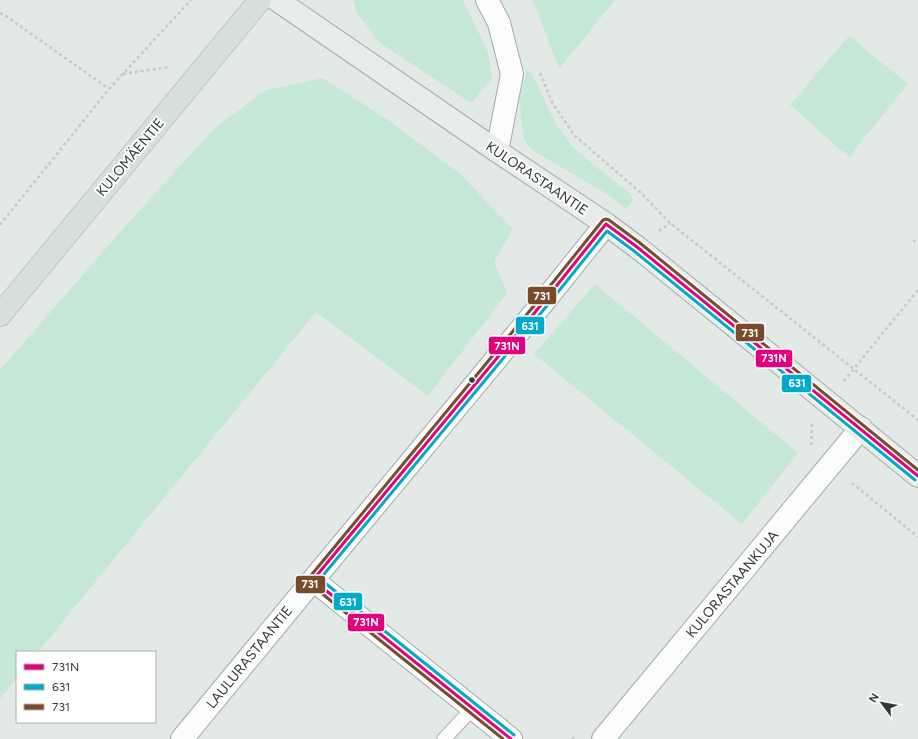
<svg xmlns="http://www.w3.org/2000/svg" width="918" height="739" font-family="Figtree,sans-serif">
<style>
.green{fill:#c5e8d6}
.lines{fill:none;stroke-linecap:round;stroke-linejoin:round}
.lane-casing{stroke:#a5aaa7;stroke-width:15}
.street-casing{stroke:#a5aaa7;stroke-width:24}
.secondary-casing{stroke:#a5aaa7;stroke-width:24}
.primary-casing{stroke:#c1c4c3;stroke-width:24}
.path{stroke:#c7c8c7;stroke-width:2.5;stroke-dasharray:3 3;stroke-linecap:butt}
.lane{stroke:#fbfcfb;stroke-width:13}
.street{stroke:#fbfcfb;stroke-width:22}
.secondary{stroke:#e8edeb;stroke-width:22}
.primary{stroke:#d5e0dc;stroke-width:22}
.bus-1-casing{stroke:#fff;stroke-width:6}
.bus-2-casing{stroke:#fff;stroke-width:6}
.bus-3-casing{stroke:#fff;stroke-width:6}
.bus-1{stroke:#e5007d;stroke-width:3}
.bus-2{stroke:#00a9ce;stroke-width:3}
.bus-3{stroke:#7a4b2a;stroke-width:3}
.bus-dot{fill:#343937;stroke:#fff;stroke-width:1.5}
.labels{text-anchor:middle;stroke-width:4;stroke-linejoin:round;paint-order:stroke}
.street-label{font-size:14px;fill:#343937;stroke:#fff}
.line-badge{stroke:#fff;stroke-width:1.5}
.badge-label{font-size:11px;text-anchor:middle;font-weight:bold;fill:#fff}
</style>
<rect width="100%" height="100%" fill="#e3e9e6"/>
<!-- green -->
<path class="green" d="M 353,0 L 463,0 L 488,52 L 492,79 L 471,103 L 380,43 L 357,13 Z
M 533,0 L 615,0 L 559,69 Z
M 849,36 L 908,84 L 849,157 L 790,105 Z
M 527,70 L 532,74 L 556,124 L 572,146 L 596,167 L 629,192 L 633,200 L 626,209 L 605,193 L 532,150 L 527,144 L 524,138 L 521,118 L 520,98 Z
M 323,78 L 388,120 L 458,172 L 513,229 L 494,261 L 507,293 L 428,396 L 316,312 L 38,652 L 17,652 L 17,678 L 0,699 L 0,370 L 127,224 L 215,128 L 266,90 Z
M 595,284 L 798,453 L 742,524 L 534,354 Z"/>
<g class="lines">
<!-- lane casing -->
<g class="lane-casing">
<path id="lane" d="M 444,739 L 473,708"/>
</g>
<!-- street casing -->
<g class="street-casing">
<path id="street" d="M 487,0 L 499,23 L 512,74 L 497,151
M 313,580 L 511,739
M 182,739 L 313,580 L 546,299 L 606,224
M 603,739 L 861,428"/>
</g>
<!-- secondary casing -->
<g class="secondary-casing">
<path id="secondary" d="M 277,0 L 497,151 L 606,224 L 637,247 L 732,324 L 918,476"/>
</g>
<!-- primary casing -->
<g class="primary-casing">
<path id="primary" d="M 0,315 L 260,0"/>
</g>
<!-- path -->
<path class="path" d="M 0,13 L 6,16 L 109,89
M 540,73 L 552,102 L 574,135 L 640,192 L 670,223 L 918,420
M 123,74 L 169,67
M 0,225 L 109,89 L 191,0
M 659,231 L 670,223
M 913,240 L 918,244
M 844,381 L 918,290
M 811,445 L 812,424
M 852,483 L 918,537
M 572,739 L 576,734"/>
<!-- lane -->
<use href="#lane" class="lane"/>
<!-- street -->
<use href="#street" class="street"/>
<!-- secondary -->
<use href="#secondary" class="secondary"/>
<!-- primary -->
<use href="#primary" class="primary"/>
<!-- bus-1 casing -->
<g class="bus-1-casing">
<path id="bus-1" d="M 511,739 L 313,580 L 546,299 L 606,224 L 637,247 L 918,476"/>
</g>
<!-- bus-2 casing -->
<g class="bus-2-casing">
<path id="bus-2" d="M 514,735 L 320,579 L 550,302 L 607,231 L 634,251 L 915,480"/>
</g>
<!-- bus-3 casing -->
<g class="bus-3-casing">
<path id="bus-3" d="M 503,739 L 310,584 L 308,582 L 308,579 L 542,296 L 603,220 L 606,219 L 609,220 L 640,243 L 918,470"/>
</g>
<!-- bus-1 -->
<use href="#bus-1" class="bus-1"/>
<!-- bus-2 -->
<use href="#bus-2" class="bus-2"/>
<!-- bus-3 -->
<use href="#bus-3" class="bus-3"/>
</g>
<!-- markers -->
<circle class="bus-dot" cx="472" cy="380" r="3.5"/>
<g class="labels">
<!-- street labels -->
<g class="street-label">
<text transform="translate(130 157) rotate(-50)" y="5">KULOMÄENTIE</text>
<text transform="translate(537 178) rotate(34)" y="5">KULORASTAANTIE</text>
<text transform="translate(732 584) rotate(-50)" y="5">KULORASTAANKUJA</text>
<text transform="translate(249 657) rotate(-51)" y="5">LAULURASTAANTIE</text>
</g>
</g>
<g class="line-badge">
<rect x="527" y="286" width="30" height="19" rx="4" fill="#7a4b2a"/>
<rect x="515" y="316" width="30" height="19" rx="4" fill="#00a9ce"/>
<rect x="735" y="323" width="30" height="19" rx="4" fill="#7a4b2a"/>
<rect x="488" y="336" width="38" height="19" rx="4" fill="#e5007d"/>
<rect x="755" y="349" width="38" height="19" rx="4" fill="#e5007d"/>
<rect x="781" y="374" width="31" height="19" rx="4" fill="#00a9ce"/>
<rect x="295" y="575" width="31" height="19" rx="4" fill="#7a4b2a"/>
<rect x="333" y="592" width="30" height="19" rx="4" fill="#00a9ce"/>
<rect x="347" y="613" width="38" height="19" rx="4" fill="#e5007d"/>
</g>
<g class="badge-label">
<text x="542" y="300">731</text>
<text x="530" y="330">631</text>
<text x="750" y="337">731</text>
<text x="507" y="350">731N</text>
<text x="774" y="362">731N</text>
<text x="797" y="387">631</text>
<text x="310" y="588">731</text>
<text x="348" y="606">631</text>
<text x="366" y="626">731N</text>
</g>
<!-- legend -->
<rect x="16" y="651" width="140" height="72" fill="#ffffff" stroke="#aeb0af"/>
<rect x="24" y="664" width="20" height="6" fill="#e5007d" stroke="#aeb0af"/>
<text x="52" y="671" font-size="12" fill="#343937">731N</text>
<rect x="24" y="684" width="20" height="6" fill="#00a9ce" stroke="#aeb0af"/>
<text x="52" y="691" font-size="12" fill="#343937">631</text>
<rect x="24" y="704" width="20" height="6" fill="#7a4b2a" stroke="#aeb0af"/>
<text x="52" y="711" font-size="12" fill="#343937">731</text>
<!-- north arrow -->
<g transform="translate(882 703) rotate(302)" stroke="#ffffff" stroke-width="3" paint-order="stroke">
<path d="M0-3L7 15L0 10L-7 15Z" fill="#343937"/>
<text y="-6" font-size="11" font-weight="bold" text-anchor="middle" fill="#343937">N</text>
</g>
</svg>
